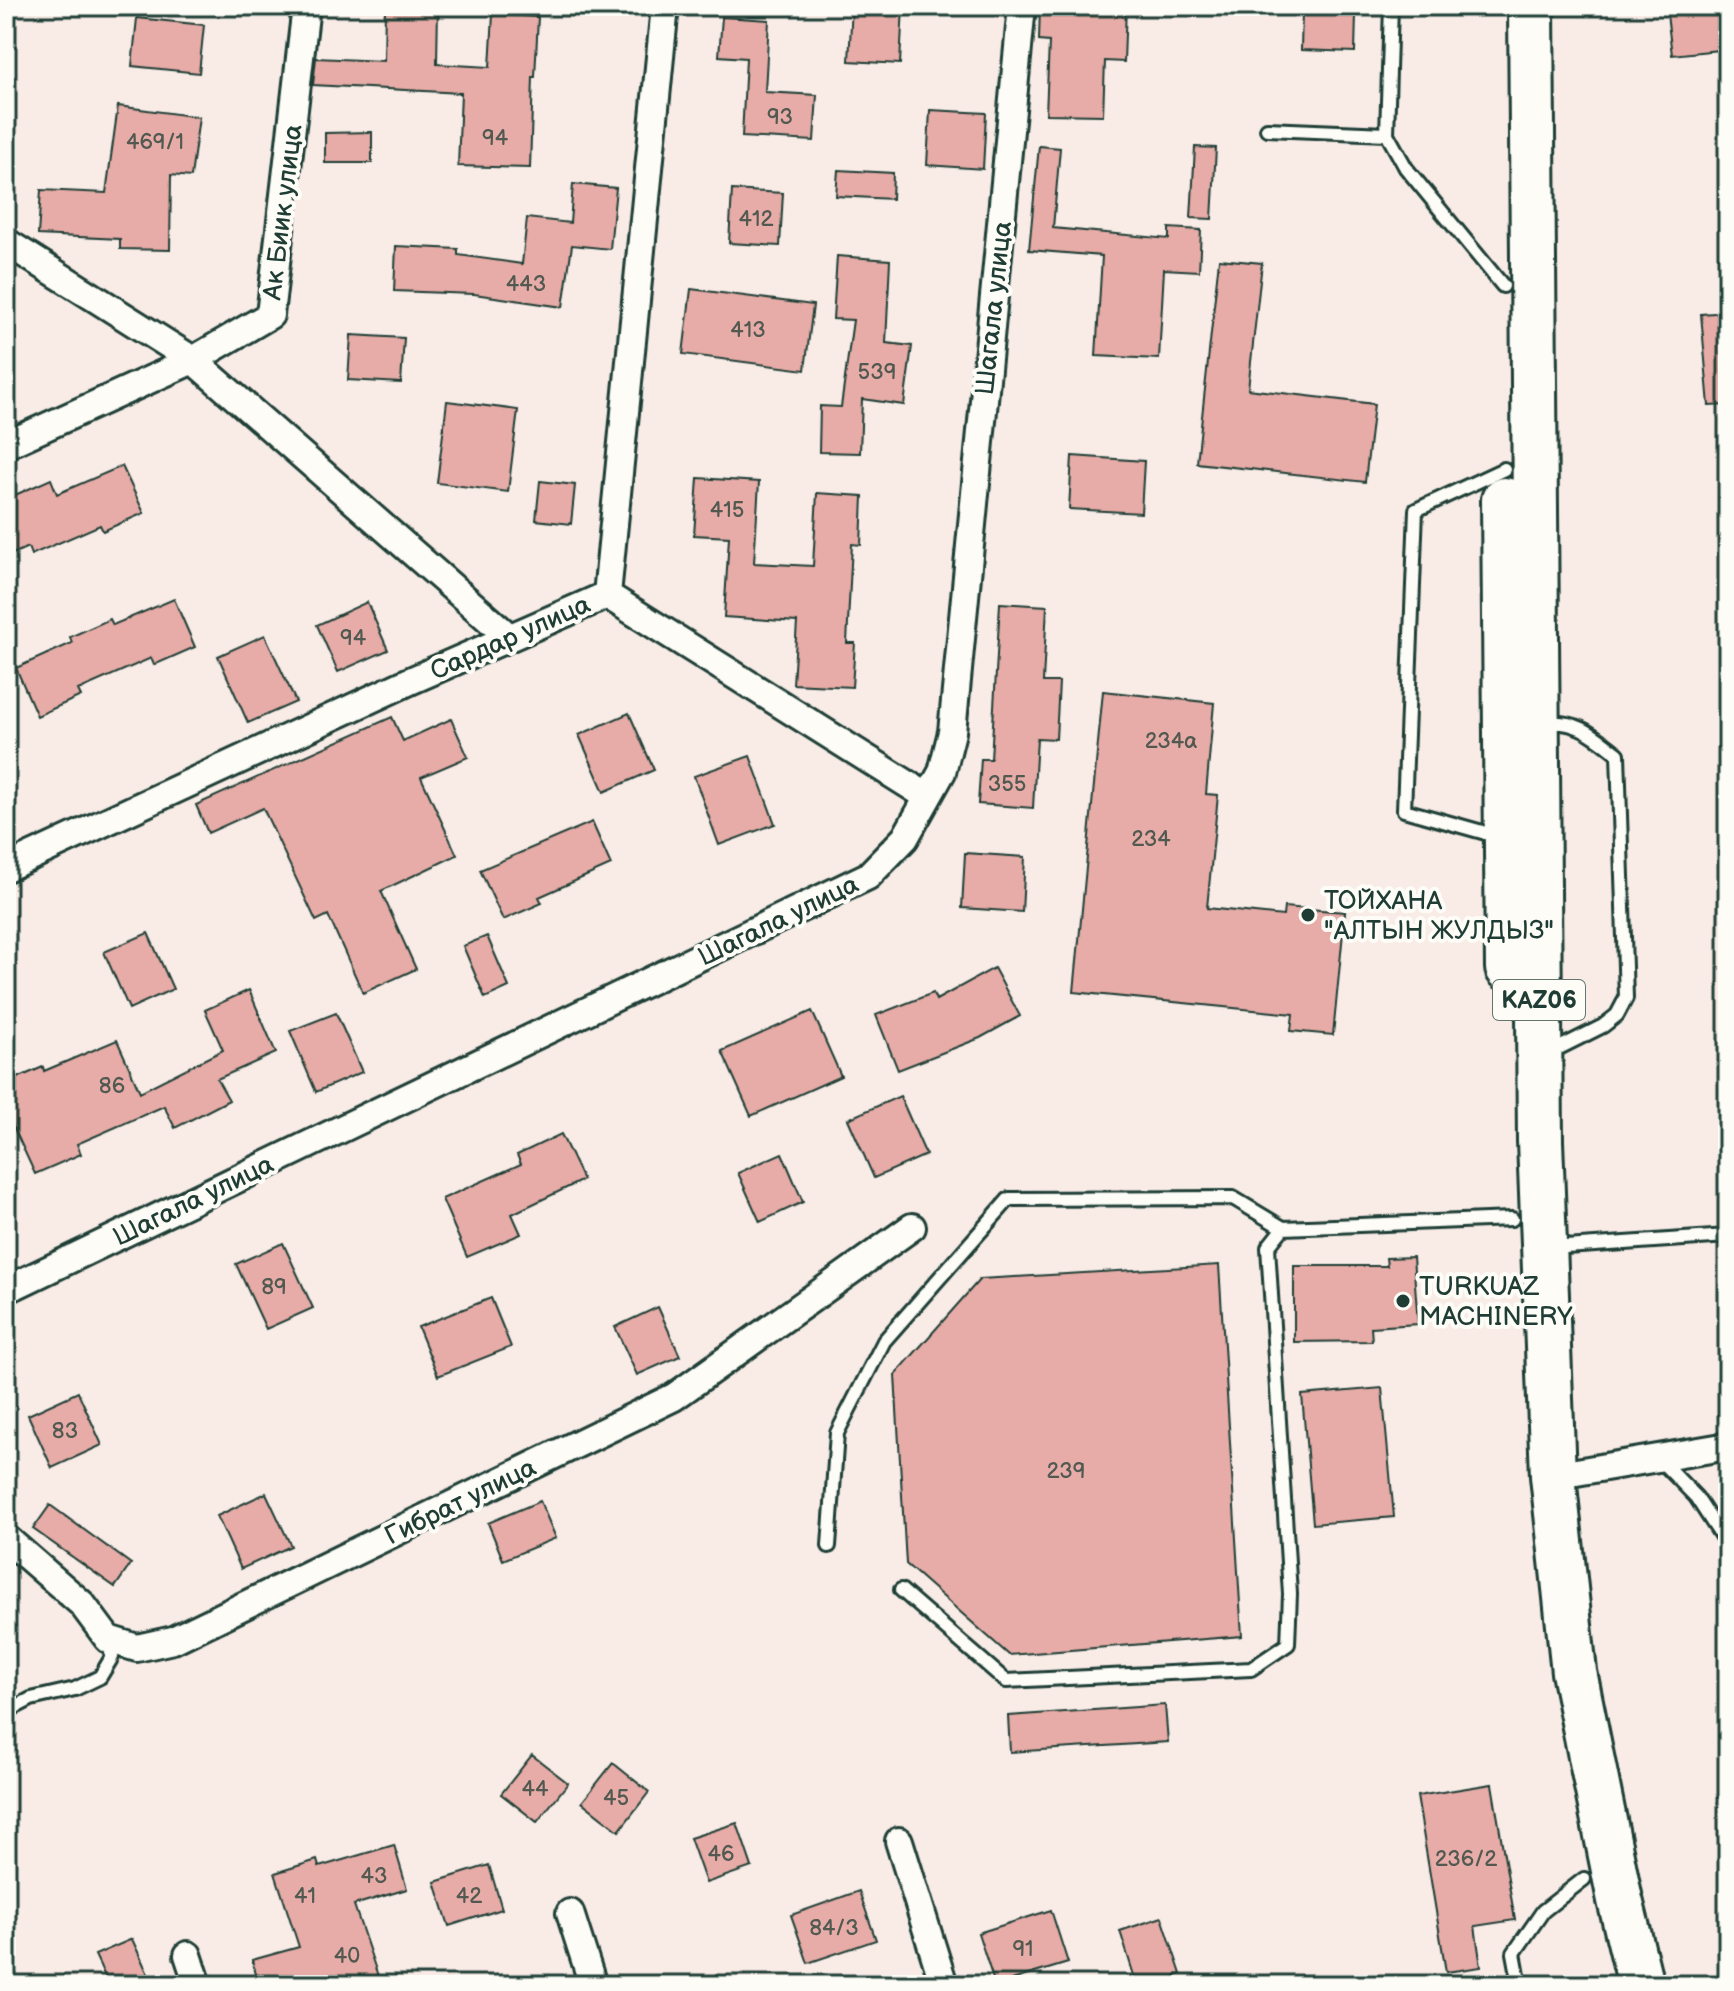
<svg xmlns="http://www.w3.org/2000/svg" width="1734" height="1991" font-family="'Balsamiq Sans',sans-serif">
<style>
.building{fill:#e7aca7;stroke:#1f3d34;stroke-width:2}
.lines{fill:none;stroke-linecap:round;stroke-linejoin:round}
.lane-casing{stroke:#1f3d34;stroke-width:18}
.street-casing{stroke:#1f3d34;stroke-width:32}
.highway-casing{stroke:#1f3d34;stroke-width:50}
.lane{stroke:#fdfcf7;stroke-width:12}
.street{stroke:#fdfcf7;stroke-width:26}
.highway{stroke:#fdfcf7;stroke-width:44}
.poi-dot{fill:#1f3d34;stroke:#fdfcf7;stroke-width:3}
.labels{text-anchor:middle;stroke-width:8;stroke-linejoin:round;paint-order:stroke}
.number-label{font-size:22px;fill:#515951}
.shield{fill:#fdfcf7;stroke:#62766e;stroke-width:2}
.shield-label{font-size:24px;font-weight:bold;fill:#1f3d34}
.street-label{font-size:26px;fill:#1f3d34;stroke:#fdfcf7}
.poi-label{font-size:26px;fill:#1f3d34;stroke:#fdfcf7;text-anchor:start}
</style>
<rect width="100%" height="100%" fill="#f9ece7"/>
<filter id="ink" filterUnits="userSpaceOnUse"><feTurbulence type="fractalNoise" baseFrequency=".0125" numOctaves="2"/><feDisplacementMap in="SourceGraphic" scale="16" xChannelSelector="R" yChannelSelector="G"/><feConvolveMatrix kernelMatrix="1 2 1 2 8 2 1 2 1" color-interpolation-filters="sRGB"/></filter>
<g filter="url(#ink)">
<!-- building -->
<path class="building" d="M 385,6 L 438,6 L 437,64 L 490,67 L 493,14 L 538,17 L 535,77 L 533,77 L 530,168 L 458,166 L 461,93 L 313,85 L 316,58 L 384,61 Z
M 852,6 L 903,6 L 900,64 L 849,61 Z
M 1040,6 L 1126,6 L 1124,62 L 1105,61 L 1103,115 L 1046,114 L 1049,42 L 1039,41 Z
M 1666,6 L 1728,6 L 1728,49 L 1672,55 Z
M 1302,12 L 1356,14 L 1355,52 L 1301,50 Z
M 722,17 L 769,20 L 765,92 L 817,95 L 814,141 L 742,137 L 746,58 L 719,56 Z
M 137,18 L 204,25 L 199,73 L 132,66 Z
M 118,106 L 199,117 L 191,177 L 171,175 L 170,250 L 120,249 L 120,239 L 38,235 L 41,190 L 106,193 Z
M 930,110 L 986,113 L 983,169 L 927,165 Z
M 372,132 L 372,163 L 325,163 L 325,133 Z
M 1039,146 L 1060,148 L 1053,228 L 1169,239 L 1169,228 L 1201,230 L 1199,271 L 1164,269 L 1159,359 L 1096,356 L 1102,256 L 1029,250 Z
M 1195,147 L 1216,148 L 1212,219 L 1191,218 Z
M 838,170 L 893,173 L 892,199 L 836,196 Z
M 573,184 L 616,188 L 610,249 L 572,245 L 563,307 L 474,294 L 394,291 L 396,246 L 458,249 L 458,255 L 522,264 L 527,218 L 570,223 Z
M 732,190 L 783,193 L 780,246 L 729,243 Z
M 837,256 L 890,260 L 886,343 L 912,346 L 904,405 L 862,399 L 860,453 L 819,452 L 820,406 L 841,407 L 853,320 L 833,319 Z
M 1219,259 L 1262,263 L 1248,389 L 1374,404 L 1365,482 L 1197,463 Z
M 691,289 L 813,305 L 805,370 L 683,354 Z
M 1728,312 L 1728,405 L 1709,406 L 1701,314 Z
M 351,335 L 404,338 L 401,383 L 348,380 Z
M 447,401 L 518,410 L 508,492 L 437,483 Z
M 1072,456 L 1144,461 L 1141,513 L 1069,509 Z
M 122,466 L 144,513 L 103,531 L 100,525 L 31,555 L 28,547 L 6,557 L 6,499 L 51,479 L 57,494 Z
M 698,478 L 759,482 L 754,563 L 813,566 L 817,493 L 863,496 L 861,545 L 852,544 L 847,643 L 855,643 L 852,687 L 793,684 L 797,622 L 724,617 L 729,537 L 694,535 Z
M 540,481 L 575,485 L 571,524 L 536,520 Z
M 174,599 L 195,647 L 154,665 L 151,658 L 78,690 L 81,696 L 37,716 L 16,668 L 72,643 L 70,637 L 110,619 L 113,625 Z
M 367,602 L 388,650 L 338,672 L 317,625 Z
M 1000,603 L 1047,606 L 1043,682 L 1059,682 L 1056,739 L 1037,738 L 1033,808 L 978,804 L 981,759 L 991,759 Z
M 265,635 L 296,702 L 248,723 L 218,656 Z
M 1103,691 L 1214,703 L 1206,794 L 1218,795 L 1207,908 L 1283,916 L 1284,907 L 1345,912 L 1333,1035 L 1291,1031 L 1293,1014 L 1074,992 Z
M 629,713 L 654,770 L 604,792 L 579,735 Z
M 392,717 L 403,741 L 451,719 L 468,757 L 421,777 L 457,855 L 381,891 L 416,969 L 363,993 L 328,915 L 316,921 L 263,808 L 208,833 L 196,805 Z
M 750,756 L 775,824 L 719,845 L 694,776 Z
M 592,822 L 611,865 L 539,897 L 542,903 L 503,920 L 480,870 Z
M 965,853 L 1025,857 L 1022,912 L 962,908 Z
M 148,933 L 173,989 L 129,1009 L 104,952 Z
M 487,936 L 509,987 L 485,998 L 463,946 Z
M 994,968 L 1020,1016 L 980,1038 L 898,1070 L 876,1015 L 933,993 L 936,1000 Z
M 249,990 L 276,1053 L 217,1079 L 229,1100 L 175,1128 L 164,1106 L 77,1144 L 81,1154 L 35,1174 L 6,1111 L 6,1083 L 43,1067 L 44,1071 L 117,1040 L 140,1092 L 223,1050 L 205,1010 Z
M 812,1011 L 841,1076 L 751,1116 L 722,1051 Z
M 336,1013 L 362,1072 L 316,1092 L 290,1031 Z
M 900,1096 L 926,1155 L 874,1178 L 848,1119 Z
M 561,1134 L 583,1180 L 512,1214 L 521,1234 L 467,1257 L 442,1199 L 521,1164 L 517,1155 Z
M 782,1153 L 803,1202 L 760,1222 L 738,1173 Z
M 283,1243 L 313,1308 L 266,1329 L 236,1264 Z
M 1413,1257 L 1418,1324 L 1371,1327 L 1372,1341 L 1294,1342 L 1294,1266 L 1387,1266 L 1386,1258 Z
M 1219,1265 L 1242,1636 L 1009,1655 L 906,1564 L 895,1375 L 980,1279 Z
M 491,1298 L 511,1347 L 438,1376 L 418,1327 Z
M 658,1307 L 680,1356 L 637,1375 L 615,1327 Z
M 1382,1388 L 1394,1517 L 1313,1524 L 1302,1395 Z
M 78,1392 L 102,1445 L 52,1468 L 28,1415 Z
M 266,1493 L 291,1546 L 241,1569 L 217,1516 Z
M 540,1501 L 556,1538 L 503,1560 L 488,1523 Z
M 50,1505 L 131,1564 L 115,1587 L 33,1529 Z
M 1165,1705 L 1168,1742 L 1010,1752 L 1008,1716 Z
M 532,1755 L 568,1783 L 537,1822 L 501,1794 Z
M 613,1763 L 649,1792 L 619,1831 L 582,1802 Z
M 1492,1784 L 1515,1920 L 1475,1926 L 1481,1967 L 1446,1972 L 1417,1796 Z
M 737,1823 L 752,1867 L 706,1883 L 690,1838 Z
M 394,1845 L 407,1889 L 354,1905 L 378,1976 L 350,1985 L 259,1985 L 252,1960 L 299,1947 L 275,1873 L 317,1860 L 319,1867 Z
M 489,1865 L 502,1909 L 449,1926 L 435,1882 Z
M 859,1891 L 876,1940 L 808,1963 L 791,1915 Z
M 1051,1910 L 1068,1963 L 995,1985 L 978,1933 Z
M 1162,1917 L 1181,1974 L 1148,1985 L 1137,1985 L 1120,1931 Z
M 132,1939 L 153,1985 L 109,1985 L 95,1955 Z"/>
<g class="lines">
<!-- lane casing -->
<g class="lane-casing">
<path id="lane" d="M 1391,6 L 1387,134 L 1406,168 L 1503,286
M 1267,129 L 1387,134
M 1543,724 C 1575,718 1594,735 1618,754 L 1626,998 L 1617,1015 L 1603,1026 L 1549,1053
M 1500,837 L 1404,810 L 1416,510 L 1504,469
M 1551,1248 L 1728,1236
M 1660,1460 L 1696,1497 L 1728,1546
M 829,1546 L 837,1433 L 884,1341 L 1009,1199 L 1233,1198 L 1283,1228
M 901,1590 L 1006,1681 L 1251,1669 L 1288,1644 L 1290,1594 L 1268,1247 L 1283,1228 L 1512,1219
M 6,1712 L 31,1699 L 75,1689 L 100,1677 L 112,1657 L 108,1639
M 1520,1985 L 1514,1953 L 1543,1911 L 1584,1879"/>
</g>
<!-- street casing -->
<g class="street-casing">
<path id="street" d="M 6,242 L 193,360 L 509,637
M 6,445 L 193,360 L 270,315 L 306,6
M 607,595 L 928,797
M 6,868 L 410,681 L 607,595 L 665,6
M 6,1290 L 868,876 L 905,838 L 942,772 L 952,732 L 1022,6
M 1553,1476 L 1728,1446
M 6,1538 L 82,1604 L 108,1639 L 137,1648 L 173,1640 L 674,1397 L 912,1227
M 899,1841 L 944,1985
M 570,1913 L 593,1985
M 188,1955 L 198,1985"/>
</g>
<!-- highway casing -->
<g class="highway-casing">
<path id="highway" d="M 1531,6 L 1540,1141 L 1553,1476 L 1574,1672 L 1620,1900 L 1641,1985
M 1504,500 L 1508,968"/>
</g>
<!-- lane -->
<use href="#lane" class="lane"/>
<!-- street -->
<use href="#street" class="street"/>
<!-- highway -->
<use href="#highway" class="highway"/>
</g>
</g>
<!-- markers -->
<g class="poi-dot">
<circle cx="1308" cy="915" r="8"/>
<circle cx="1403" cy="1301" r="8"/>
</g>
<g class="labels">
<!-- number labels -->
<g class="number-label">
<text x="780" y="124">93</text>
<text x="495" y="145">94</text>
<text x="155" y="149">469/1</text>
<text x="756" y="226">412</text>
<text x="526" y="291">443</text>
<text x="748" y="337">413</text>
<text x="877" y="379">539</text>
<text x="727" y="517">415</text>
<text x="353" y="645">94</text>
<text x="1171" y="748">234а</text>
<text x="1007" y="791">355</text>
<text x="1151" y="846">234</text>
<text x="112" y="1093">86</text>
<text x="274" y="1294">89</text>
<text x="65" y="1438">83</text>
<text x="1066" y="1478">239</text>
<text x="535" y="1796">44</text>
<text x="616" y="1805">45</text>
<text x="721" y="1861">46</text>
<text x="1466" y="1866">236/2</text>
<text x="374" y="1883">43</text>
<text x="305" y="1903">41</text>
<text x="469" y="1903">42</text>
<text x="834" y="1935">84/3</text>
<text x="1023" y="1956">91</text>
<text x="347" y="1963">40</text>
</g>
<!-- shield labels -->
<rect class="shield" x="1493" y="980" width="92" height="40" rx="6"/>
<g class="shield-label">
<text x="1539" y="1008">KАZ06</text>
</g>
<!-- street labels -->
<g class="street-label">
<text transform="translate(282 212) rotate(-83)" y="9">Ак Биик улица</text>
<text transform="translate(993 308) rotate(-84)" y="9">Шагала улица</text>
<text transform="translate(510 637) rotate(-24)" y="9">Сардар улица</text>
<text transform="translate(778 920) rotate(-26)" y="9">Шагала улица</text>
<text transform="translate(193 1200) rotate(-26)" y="9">Шагала улица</text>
<text transform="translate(460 1501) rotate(-26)" y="9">Гибрат улица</text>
</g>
<!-- poi labels -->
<g class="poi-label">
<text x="1324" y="909">ТОЙХАНА<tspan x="1324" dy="30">"АЛТЫН ЖУЛДЫЗ"</tspan></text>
<text x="1419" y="1295">TURKUAZ<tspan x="1419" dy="30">MACHINERY</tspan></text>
</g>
</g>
<!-- margin -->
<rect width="1734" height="1991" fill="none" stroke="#fdfcf7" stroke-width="32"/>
<rect x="16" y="16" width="1702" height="1959" fill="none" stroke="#1f3d34" stroke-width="3" filter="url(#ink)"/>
</svg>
